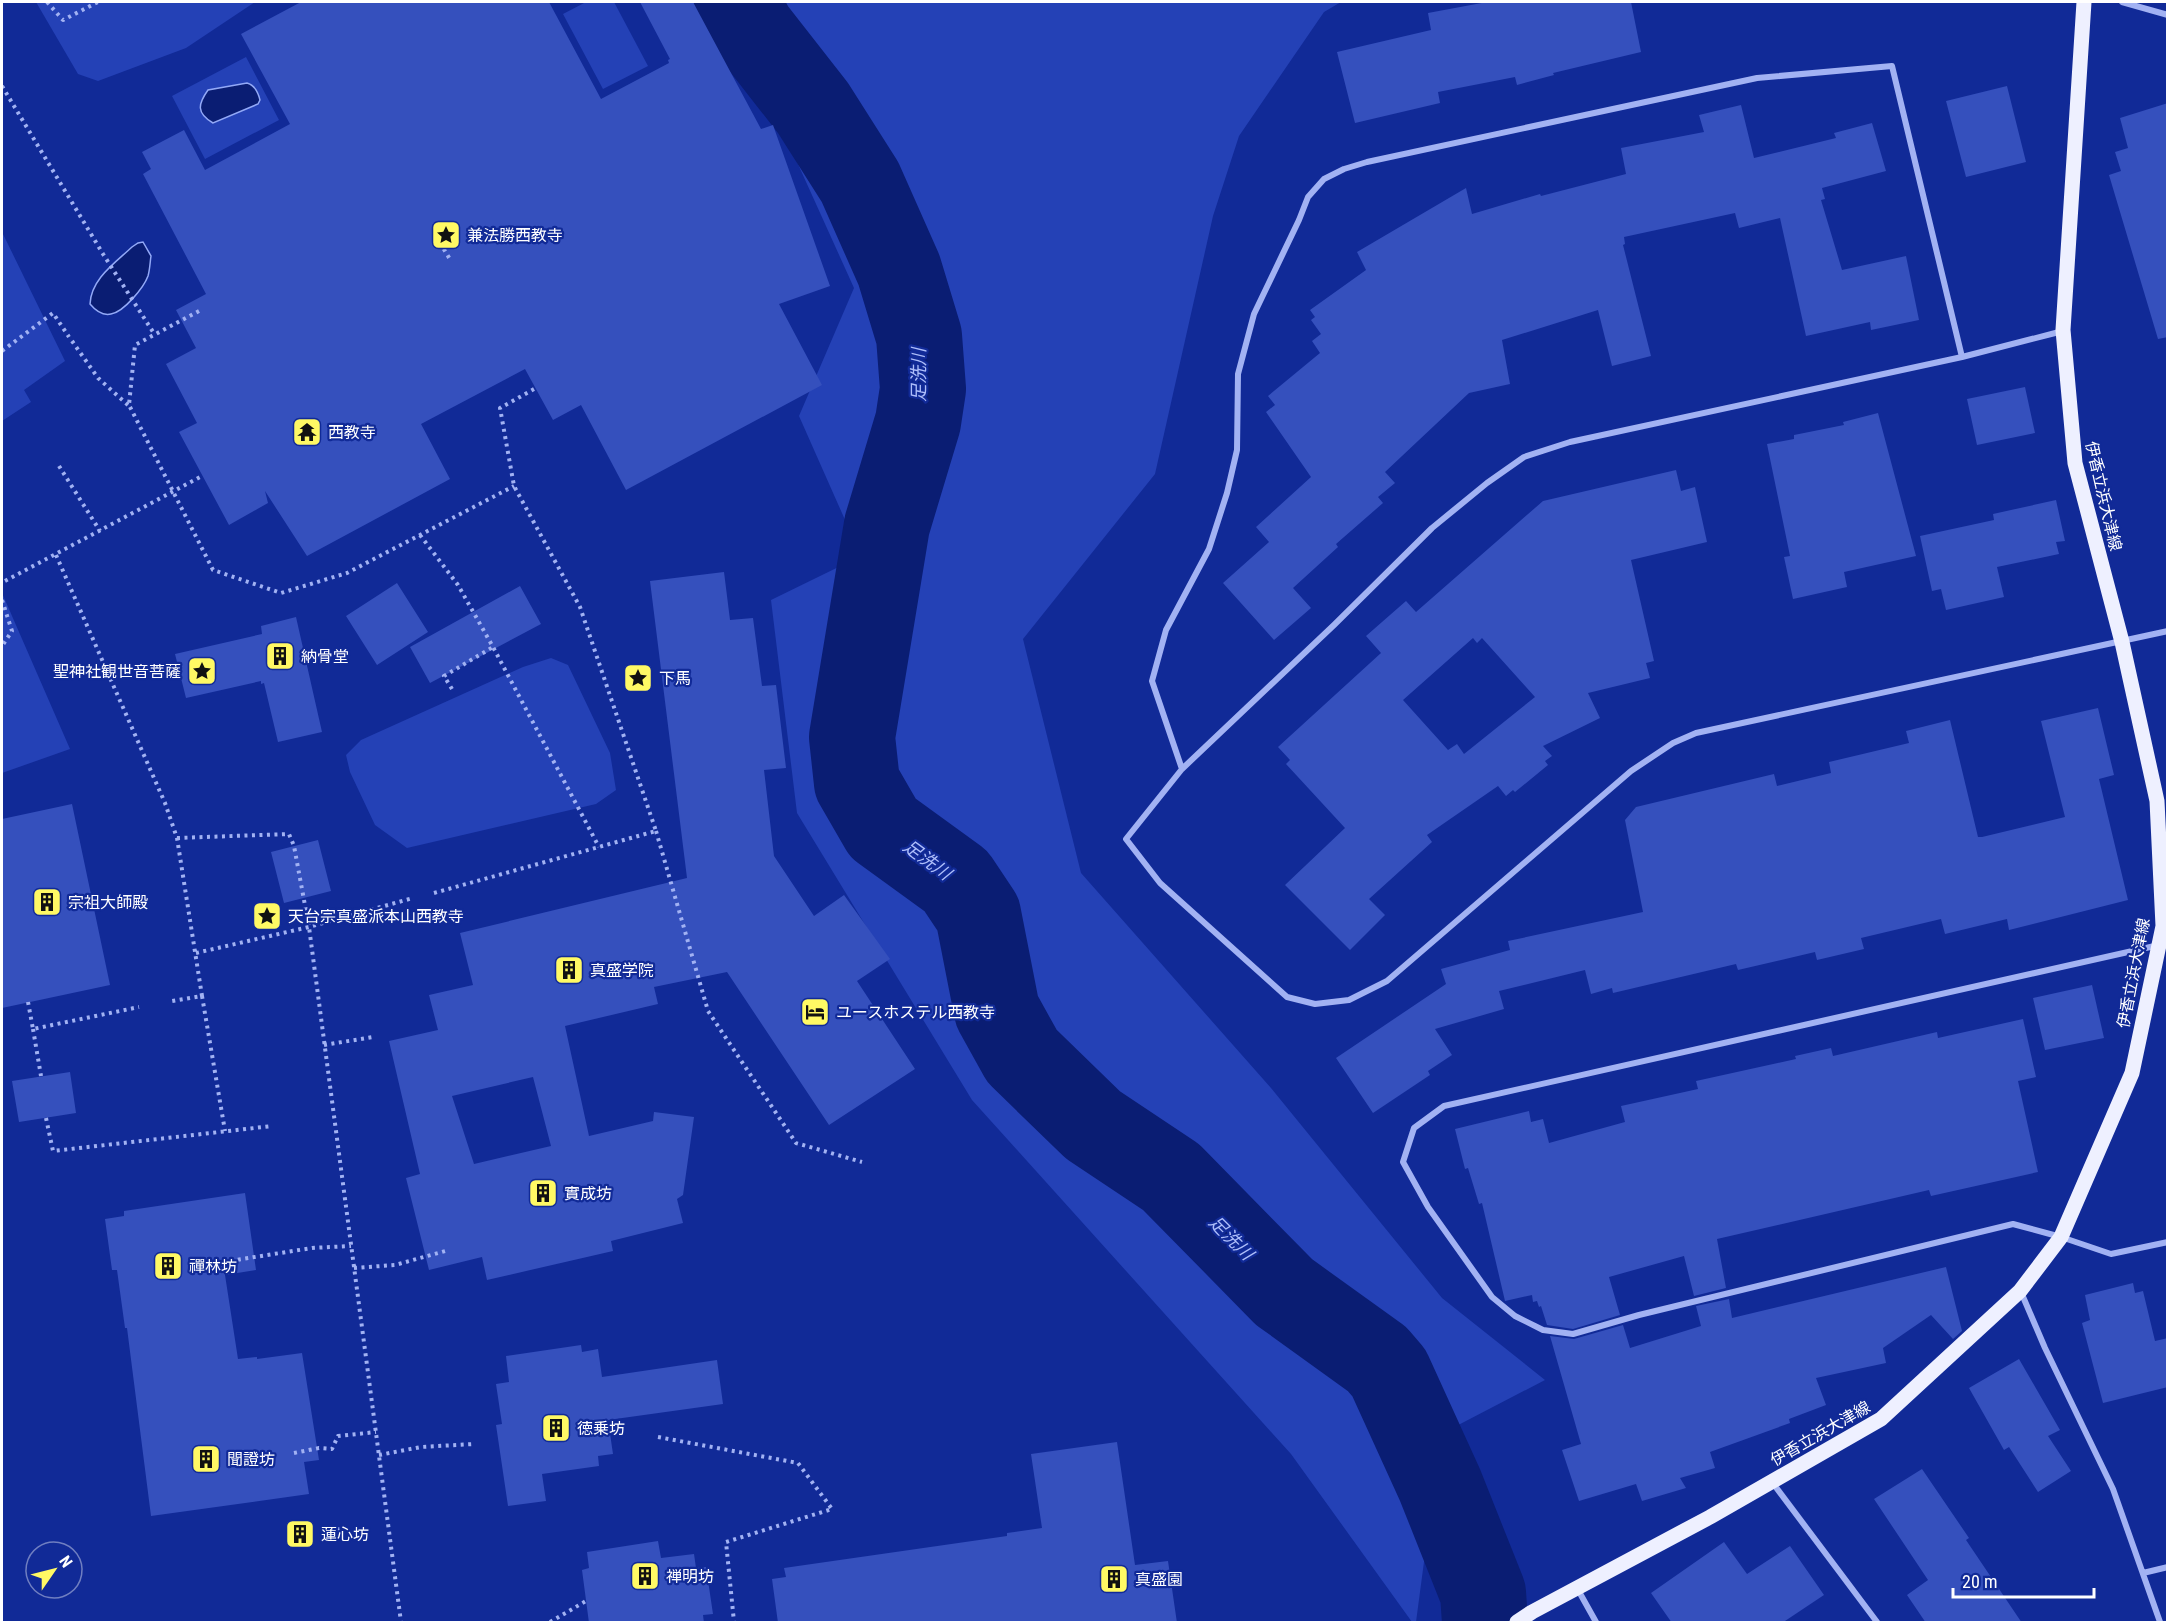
<svg xmlns="http://www.w3.org/2000/svg" width="2169" height="1624" font-family="'Roboto Condensed','Noto Sans JP',sans-serif">
<style>
.green{fill:#2441b6}
.water{fill:#0a1d73;stroke:#93a9f7;stroke-width:1.5}
.lines{fill:none;stroke-linecap:round;stroke-linejoin:round}
.river{stroke:#0a1d73;stroke-width:86}
.building{fill:#3550bd;fill-rule:evenodd}
.path{stroke:#a2b2f3;stroke-width:4;stroke-dasharray:3 4.5;stroke-linecap:butt}
.street{stroke:#a2b2f3;stroke-width:6}
.primary{stroke:#eef0ff;stroke-width:15}
.labels{text-anchor:middle;stroke-width:4.5;stroke-linejoin:round;paint-order:stroke}
.poi-label{font-size:16px;fill:#fff;stroke:#112a97;text-anchor:start}
.street-label{font-size:16px;fill:#fff;stroke:#112a97}
.water-label{font-size:18px;font-style:italic;fill:#aebefa;stroke:#112a97}
</style>
<rect width="100%" height="100%" fill="#112a97"/>
<!-- green -->
<path class="green" d="M 36,2 L 255,2 L 186,48 L 98,81 L 78,74 Z
M 586,2 L 614,2 L 648,66 L 603,89 L 563,14 Z
M 720,2 L 1341,2 L 1324,12 L 1239,136 L 1213,216 L 1155,474 L 1023,639 L 1081,873 L 1271,1088 L 1442,1298 L 1545,1380 L 1441,1434 L 1416,1622 L 1412,1622 L 1291,1454 L 972,1100 L 797,813 L 771,600 L 861,556 L 799,416 L 854,288 L 746,49 Z
M 246,57 L 279,120 L 205,159 L 172,96 Z
M 2,232 L 65,361 L 24,390 L 31,402 L 2,421 Z
M 2,593 L 70,749 L 2,773 Z
M 551,658 L 568,665 L 610,753 L 616,790 L 596,804 L 407,848 L 375,825 L 350,772 L 346,755 L 361,740 L 523,667 Z"/>
<!-- water -->
<path class="water" d="M 247,83 C 255,85 258,92 260,100 L 258,104 L 213,123 C 196,113 198,104 208,90 Z
M 143,242 L 151,256 C 150,262 150,269 148,276 C 144,287 124,312 111,314 C 102,316 95,310 90,304 C 91,279 115,263 132,247 L 138,243 Z"/>
<g class="lines">
<!-- river -->
<path class="river" d="M 737,2 L 752,30 L 813,108 L 860,182 L 899,270 L 919,336 L 923,389 L 918,422 L 887,525 L 852,737 L 857,783 L 883,828 L 956,881 L 978,914 L 997,1011 L 1022,1056 L 1093,1125 L 1171,1177 L 1284,1292 L 1377,1359 L 1389,1373 L 1440,1485 L 1483,1593 L 1485,1622"/>
</g>
<!-- building -->
<path class="building" d="M 301,2 L 549,2 L 601,99 L 669,63 L 668,60 L 670,59 L 640,2 L 693,2 L 761,129 L 773,125 L 830,286 L 779,304 L 822,385 L 626,490 L 581,405 L 553,420 L 525,369 L 421,424 L 450,479 L 307,556 L 265,491 L 268,503 L 229,525 L 179,432 L 197,423 L 166,364 L 196,348 L 176,310 L 206,294 L 143,174 L 151,169 L 142,152 L 184,130 L 205,170 L 290,124 L 241,34 Z
M 1487,2 L 1631,2 L 1641,52 L 1553,73 L 1554,75 L 1517,85 L 1515,77 L 1438,92 L 1440,103 L 1355,123 L 1337,52 L 1431,30 L 1428,13 Z
M 2007,86 L 2026,162 L 1966,177 L 1946,101 Z
M 2168,103 L 2168,337 L 2158,339 L 2109,175 L 2121,171 L 2115,152 L 2128,148 L 2120,118 Z
M 1741,105 L 1754,158 L 1836,138 L 1834,133 L 1872,123 L 1886,171 L 1822,188 L 1825,199 L 1821,200 L 1842,270 L 1906,256 L 1919,320 L 1871,330 L 1870,322 L 1806,336 L 1780,218 L 1739,228 L 1735,213 L 1624,237 L 1625,244 L 1623,245 L 1651,356 L 1612,366 L 1598,310 L 1502,340 L 1510,384 L 1469,393 L 1385,472 L 1395,483 L 1378,497 L 1383,503 L 1336,544 L 1338,547 L 1293,588 L 1311,608 L 1274,640 L 1223,583 L 1269,542 L 1256,527 L 1311,477 L 1266,412 L 1275,405 L 1268,396 L 1320,353 L 1312,341 L 1321,334 L 1311,320 L 1315,317 L 1310,310 L 1366,270 L 1357,252 L 1466,188 L 1472,214 L 1540,194 L 1541,196 L 1626,174 L 1621,148 L 1704,132 L 1699,115 Z
M 2025,387 L 2035,433 L 1977,445 L 1967,399 Z
M 1878,413 L 1916,556 L 1844,572 L 1847,587 L 1793,599 L 1784,557 L 1790,556 L 1767,444 L 1794,439 L 1794,435 L 1844,425 L 1843,422 Z
M 1676,470 L 1681,491 L 1695,487 L 1707,542 L 1631,560 L 1654,661 L 1646,663 L 1650,678 L 1588,693 L 1600,718 L 1543,746 L 1552,756 L 1545,761 L 1548,765 L 1515,792 L 1513,790 L 1506,796 L 1498,786 L 1427,835 L 1432,842 L 1369,899 L 1385,915 L 1350,950 L 1285,885 L 1345,828 L 1286,764 L 1290,760 L 1278,747 L 1381,653 L 1366,636 L 1406,601 L 1416,612 L 1543,501 ZM 1473,638 L 1477,643 L 1482,638 L 1535,697 L 1464,754 L 1457,744 L 1448,750 L 1403,700 Z
M 2056,500 L 2065,541 L 2056,542 L 2059,554 L 1997,567 L 2004,597 L 1946,610 L 1941,589 L 1932,591 L 1920,536 L 1994,520 L 1993,514 Z
M 724,572 L 730,620 L 753,618 L 762,686 L 776,685 L 786,768 L 764,770 L 774,856 L 814,916 L 844,895 L 890,959 L 857,981 L 915,1069 L 829,1125 L 727,972 L 654,987 L 658,1004 L 565,1026 L 589,1136 L 653,1121 L 654,1112 L 694,1117 L 683,1195 L 677,1199 L 683,1223 L 611,1241 L 613,1251 L 487,1280 L 482,1257 L 429,1270 L 406,1178 L 420,1174 L 389,1041 L 438,1030 L 429,995 L 473,985 L 460,933 L 687,878 L 650,581 ZM 533,1077 L 551,1146 L 474,1164 L 452,1096 Z
M 397,583 L 428,632 L 377,665 L 346,616 Z
M 520,586 L 541,624 L 430,683 L 410,647 Z
M 296,617 L 322,732 L 278,742 L 264,683 L 261,684 L 261,681 L 186,698 L 175,654 L 262,634 L 261,626 Z
M 2098,708 L 2114,775 L 2099,779 L 2128,900 L 2009,930 L 2007,919 L 1945,934 L 1941,919 L 1861,938 L 1864,949 L 1817,960 L 1815,952 L 1738,970 L 1736,964 L 1613,993 L 1612,988 L 1591,994 L 1585,970 L 1499,991 L 1504,1009 L 1435,1029 L 1452,1055 L 1428,1071 L 1430,1075 L 1373,1113 L 1336,1058 L 1446,984 L 1441,969 L 1510,950 L 1508,941 L 1643,912 L 1625,820 L 1636,807 L 1774,774 L 1777,786 L 1831,773 L 1829,762 L 1909,743 L 1906,731 L 1950,720 L 1978,837 L 1982,837 L 2065,817 L 2041,721 Z
M 72,804 L 110,985 L 2,1008 L 2,819 Z
M 318,840 L 331,891 L 284,903 L 271,852 Z
M 2092,985 L 2104,1038 L 2045,1050 L 2033,998 Z
M 2023,1019 L 2036,1077 L 2018,1081 L 2038,1172 L 1931,1196 L 1929,1190 L 1717,1239 L 1726,1288 L 1694,1296 L 1684,1256 L 1609,1277 L 1620,1315 L 1573,1329 L 1547,1325 L 1541,1306 L 1539,1307 L 1537,1301 L 1533,1302 L 1532,1295 L 1505,1301 L 1482,1203 L 1479,1204 L 1468,1168 L 1465,1169 L 1455,1129 L 1529,1111 L 1531,1122 L 1543,1119 L 1549,1143 L 1625,1122 L 1621,1106 L 1698,1089 L 1696,1081 L 1796,1059 L 1795,1056 L 1831,1048 L 1833,1056 L 1937,1032 L 1938,1038 Z
M 70,1072 L 76,1113 L 19,1122 L 12,1081 Z
M 245,1193 L 256,1270 L 225,1275 L 238,1359 L 257,1357 L 257,1359 L 302,1353 L 319,1460 L 304,1462 L 309,1494 L 151,1516 L 127,1328 L 125,1328 L 117,1270 L 112,1270 L 105,1219 L 124,1216 L 124,1211 Z
M 1946,1267 L 1962,1331 L 1953,1339 L 1931,1315 L 1883,1348 L 1886,1363 L 1816,1378 L 1826,1405 L 1789,1419 L 1790,1423 L 1710,1452 L 1715,1468 L 1680,1478 L 1686,1488 L 1642,1501 L 1636,1484 L 1579,1501 L 1562,1450 L 1581,1444 L 1550,1336 L 1574,1339 L 1623,1325 L 1630,1348 L 1701,1326 L 1696,1306 L 1729,1299 L 1732,1318 Z
M 2133,1283 L 2135,1293 L 2143,1291 L 2155,1341 L 2168,1338 L 2168,1387 L 2103,1403 L 2082,1323 L 2090,1320 L 2085,1295 Z
M 581,1345 L 582,1352 L 598,1349 L 602,1377 L 717,1360 L 723,1404 L 608,1420 L 613,1454 L 598,1456 L 599,1466 L 542,1474 L 546,1501 L 508,1506 L 496,1425 L 502,1424 L 496,1384 L 509,1382 L 506,1356 Z
M 2019,1359 L 2060,1430 L 2048,1436 L 2071,1471 L 2038,1492 L 2009,1447 L 2004,1450 L 1969,1388 Z
M 1117,1442 L 1135,1565 L 1168,1561 L 1177,1623 L 778,1623 L 772,1579 L 786,1577 L 784,1568 L 1007,1536 L 1007,1533 L 1042,1528 L 1031,1454 Z
M 1922,1469 L 1969,1538 L 1966,1540 L 2022,1623 L 1926,1623 L 1907,1595 L 1928,1580 L 1874,1499 Z
M 658,1541 L 661,1558 L 694,1554 L 696,1568 L 706,1567 L 713,1614 L 703,1615 L 704,1623 L 589,1623 L 582,1570 L 589,1568 L 587,1552 Z
M 1724,1542 L 1747,1574 L 1790,1546 L 1824,1595 L 1782,1623 L 1672,1623 L 1651,1593 Z"/>
<g class="lines">
<!-- path -->
<path class="path" d="M 47,2 L 63,20 L 98,2
M 2,86 L 103,254 L 155,335
M 436,236 L 451,261
M 199,311 L 135,345 L 129,405 L 213,570 L 281,593 L 347,573 L 514,486
M 72,341 L 98,378 L 128,405
M 2,351 L 53,313 L 69,337
M 59,466 L 100,531
M 420,535 L 458,585 L 493,647 L 599,847
M 56,555 L 165,803 L 177,838 L 202,996 L 172,1001
M 5,581 L 202,476
M 2,600 L 12,631 L 2,646
M 452,689 L 444,676 L 493,647
M 656,831 L 708,1011 L 796,1143 L 862,1162
M 177,838 L 289,834 L 294,846 L 309,927 L 401,1622
M 434,893 L 656,831 L 580,607 L 514,486 L 500,408 L 536,388
M 196,953 L 309,927 L 413,898
M 202,996 L 225,1131
M 28,1002 L 33,1029 L 139,1007
M 33,1029 L 41,1076
M 324,1045 L 373,1037
M 46,1118 L 53,1151 L 272,1126
M 223,1262 L 312,1248 L 351,1246
M 354,1268 L 395,1265 L 449,1250
M 658,1437 L 798,1463 L 832,1509 L 726,1542 L 734,1622
M 294,1453 L 319,1448 L 332,1449 L 338,1436 L 376,1432
M 379,1455 L 421,1447 L 474,1444
M 329,1530 L 348,1528
M 550,1622 L 586,1601"/>
<!-- street -->
<path class="street" d="M 2122,2 L 2168,15
M 2063,331 L 1962,357 L 1892,66 L 1757,78 L 1367,162 L 1344,169 L 1324,179 L 1308,197 L 1299,220 L 1254,314 L 1238,374 L 1237,450 L 1227,493 L 1209,549 L 1166,630 L 1152,681 L 1182,769 L 1126,839 L 1160,883 L 1287,997 L 1315,1004 L 1349,1000 L 1387,981 L 1631,771 L 1673,743 L 1696,733 L 2168,631
M 1182,769 L 1334,625 L 1432,528 L 1487,483 L 1524,457 L 1570,442 L 1962,357
M 2168,943 L 1444,1106 L 1414,1128 L 1403,1162 L 1428,1207 L 1492,1297 L 1515,1316 L 1543,1330 L 1573,1334 L 1639,1315 L 2013,1224 L 2061,1237 L 2111,1254 L 2168,1242
M 2021,1292 L 2045,1348 L 2113,1489 L 2160,1622
M 1772,1482 L 1877,1622
M 2143,1573 L 2168,1567
M 1577,1588 L 1596,1622"/>
<!-- primary -->
<path class="primary" d="M 1517,1622 L 1532,1612 L 1710,1517 L 1881,1419 L 2020,1291 L 2061,1237 L 2132,1073 L 2163,926 L 2157,801 L 2122,642 L 2075,463 L 2063,330 L 2084,2"/>
</g>
<!-- icons -->
<defs>
<g id="sight-square" transform="scale(1.5)"><rect x="-9" y="-9" width="18" height="18" rx="4" fill="#fff964" stroke="#112a97"/><path d="M0-6L1.8-2.2L6-1.7L2.9 1.2L3.7 5.4L0 3.3L-3.7 5.4L-2.9 1.2L-6-1.7L-1.8-2.2Z" fill="#111"/></g>
<g id="temple-square" transform="scale(1.5)"><rect x="-9" y="-9" width="18" height="18" rx="4" fill="#fff964" stroke="#112a97"/><path d="M0-6L5-2H3V0L6.5 2.5H4V6H1.5V3h-3V6H-4V2.5H-6.5L-3 0V-2H-5Z" fill="#111"/></g>
<g id="building-square" transform="scale(1.5)"><rect x="-9" y="-9" width="18" height="18" rx="4" fill="#fff964" stroke="#112a97"/><path d="M-4-6H4V6H1V3H-1V6H-4ZM-2.5-4.3h1.7v1.8h-1.7ZM.8-4.3h1.7v1.8H.8ZM-2.5-1h1.7V.8h-1.7ZM.8-1h1.7V.8H.8Z" fill="#111"/></g>
<g id="hotel-square" transform="scale(1.5)"><rect x="-9" y="-9" width="18" height="18" rx="4" fill="#fff964" stroke="#112a97"/><path d="M-6-4.5h1.5V1H6V5H4.5V3h-9V5H-6ZM-4 0a1.8 1.8 0 1 1 3.6 0ZM.5 0V-2.5h3Q6-2.5 6 0Z" fill="#111"/></g>
</defs>
<g fill-rule="evenodd">
<use href="#sight-square" x="446" y="235"/>
<use href="#temple-square" x="307" y="432"/>
<use href="#building-square" x="280" y="656"/>
<use href="#sight-square" x="202" y="671"/>
<use href="#sight-square" x="638" y="678"/>
<use href="#building-square" x="47" y="902"/>
<use href="#sight-square" x="267" y="916"/>
<use href="#building-square" x="569" y="970"/>
<use href="#hotel-square" x="815" y="1012"/>
<use href="#building-square" x="543" y="1193"/>
<use href="#building-square" x="168" y="1266"/>
<use href="#building-square" x="556" y="1428"/>
<use href="#building-square" x="206" y="1459"/>
<use href="#building-square" x="300" y="1534"/>
<use href="#building-square" x="645" y="1576"/>
<use href="#building-square" x="1114" y="1579"/>
</g>
<g class="labels">
<!-- poi labels -->
<g class="poi-label">
<text x="467" y="241">兼法勝西教寺</text>
<text x="328" y="438">西教寺</text>
<text x="301" y="662">納骨堂</text>
<text x="181" y="677" text-anchor="end">聖神社観世音菩薩</text>
<text x="659" y="684">下馬</text>
<text x="68" y="908">宗祖大師殿</text>
<text x="288" y="922">天台宗真盛派本山西教寺</text>
<text x="590" y="976">真盛学院</text>
<text x="836" y="1018">ユースホステル西教寺</text>
<text x="564" y="1199">實成坊</text>
<text x="189" y="1272">禪林坊</text>
<text x="577" y="1434">徳乗坊</text>
<text x="227" y="1465">聞證坊</text>
<text x="321" y="1540">蓮心坊</text>
<text x="666" y="1582">禅明坊</text>
<text x="1135" y="1585">真盛園</text>
</g>
<!-- street labels -->
<g class="street-label">
<text transform="translate(2104 496) rotate(77)" y="6">伊香立浜大津線</text>
<text transform="translate(2133 973) rotate(-79)" y="6">伊香立浜大津線</text>
<text transform="translate(1820 1433) rotate(-30)" y="6">伊香立浜大津線</text>
</g>
<!-- water labels -->
<g class="water-label">
<text transform="translate(919 375) rotate(-90)" y="6">足洗川</text>
<text transform="translate(927 860) rotate(36)" y="6">足洗川</text>
<text transform="translate(1231 1238) rotate(45)" y="6">足洗川</text>
</g>
</g>
<!-- border -->
<rect width="2169" height="1624" fill="none" stroke="#ffffff" stroke-width="6"/>
<!-- north arrow -->
<g transform="translate(54 1570) rotate(55)"><circle r="28" fill="#112a97" stroke="#707fc1" stroke-width="1.5"/>
<path d="M0-4.5L10 22L0 15L-10 22Z" fill="#fff964"/>
<text y="-9" font-size="16" font-weight="bold" text-anchor="middle" fill="#ffffff">N</text>
</g>
<!-- scale -->
<path d="M1953 1588v9h141v-9" fill="none" stroke="#ffffff" stroke-width="3"/>
<text x="1962" y="1588" font-size="18" fill="#ffffff" stroke="#112a97" stroke-width="4.5" paint-order="stroke">20 m</text>
</svg>
